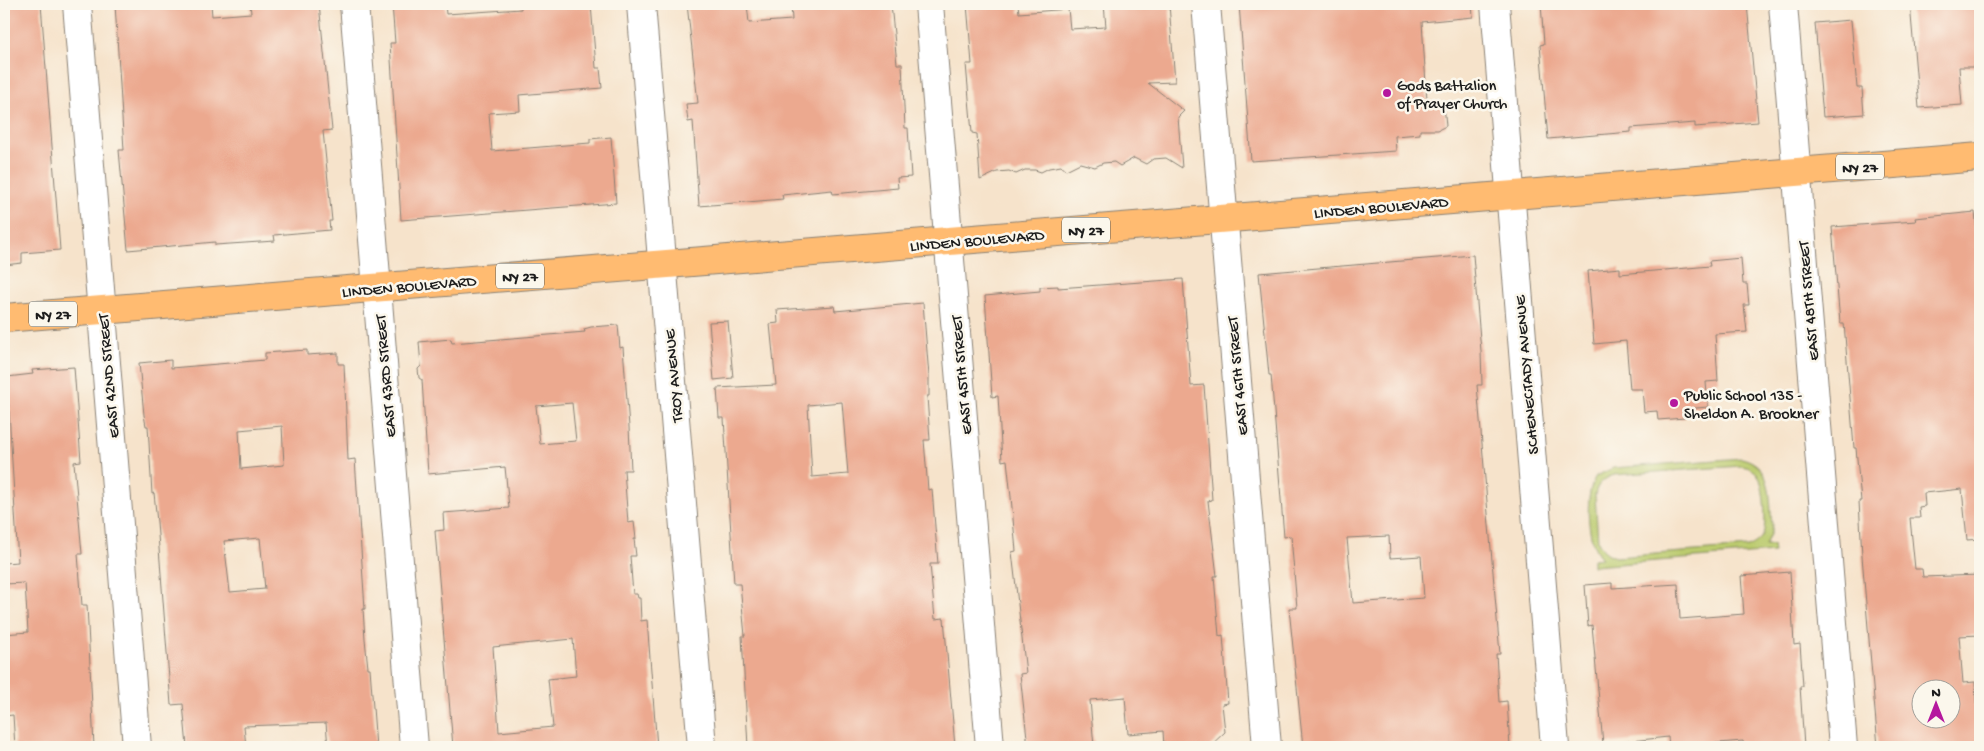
<svg xmlns="http://www.w3.org/2000/svg" width="1984" height="751" font-family="'Gochi Hand',sans-serif">
<style>
.green{fill:#bbcb6e;stroke:#6c7445;fill-rule:evenodd}
.building{fill:#eca98f;fill-rule:evenodd}
.lines{fill:none;stroke-linecap:round;stroke-linejoin:round}
.minor-casing{stroke:#898074;stroke-width:30}
.trunk-casing{stroke:#898074;stroke-width:30}
.minor{stroke:#fff;stroke-width:28}
.trunk{stroke:#ffbb71;stroke-width:28}
.poi-dot{fill:#b5179e;stroke:#fbf7ec;stroke-width:2}
.labels{text-anchor:middle;stroke-width:5;stroke-linejoin:round;paint-order:stroke}
.shield{fill:#fbf7ec;stroke:#5f5e5a;stroke-width:1}
.shield-label{font-size:15px;font-weight:bold;fill:#1c1c1c}
.poi-label{font-size:16px;fill:#1c1c1c;stroke:#fbf7ec;text-anchor:start}
.street-label{font-size:16px;fill:#1c1c1c;stroke:#fbf7ec}
</style>
<rect width="100%" height="100%" fill="#fbf7ec"/>
<filter id="ink" filterUnits="userSpaceOnUse"><feTurbulence type="fractalNoise" baseFrequency=".02" numOctaves="2"/><feDisplacementMap in="SourceGraphic" scale="10" xChannelSelector="R" yChannelSelector="G"/><feConvolveMatrix kernelMatrix="1 2 1 2 8 2 1 2 1" color-interpolation-filters="sRGB"/></filter>
<filter id="wash" filterUnits="userSpaceOnUse"><feTurbulence type="fractalNoise" baseFrequency=".0096" numOctaves="4" result="noise"/><feDisplacementMap in="SourceGraphic" scale="20" xChannelSelector="R" yChannelSelector="G"/><feGaussianBlur stdDeviation="1.12" result="paint"/><feColorMatrix in="noise" values="0 0 0 0 0 0 0 0 0 0 0 0 0 0 0 0 0 1.4 0 .05"/><feComposite in="paint" operator="in"/></filter>
<g filter="url(#wash)">
<rect width="100%" height="100%" fill="#f6e3cb"/>
<!-- green -->
<path class="green" d="M 1742,458 C 1774,466 1769,498 1772,525 L 1771,532 L 1765,545 L 1773,545 L 1774,552 L 1593,566 L 1593,559 L 1602,558 C 1586,544 1584,493 1596,476 L 1613,468 ZM 1741,466 C 1748,467 1754,469 1758,475 C 1764,484 1767,525 1763,534 C 1760,541 1754,544 1748,547 L 1616,557 C 1607,554 1602,550 1598,541 L 1595,495 C 1597,484 1603,479 1614,475 Z"/>
<g id="blocks">
<!-- building -->
<path class="building" d="M 4,4 L 41,4 L 60,250 L 22,253 L 22,263 L 4,265 Z
M 115,4 L 211,4 L 212,16 L 251,13 L 250,4 L 319,4 L 332,130 L 323,131 L 332,221 L 329,221 L 330,230 L 274,235 L 275,241 L 215,245 L 215,242 L 128,250 L 119,150 L 124,150 Z
M 392,4 L 445,4 L 446,14 L 521,9 L 521,4 L 591,4 L 596,68 L 600,68 L 602,88 L 519,95 L 520,111 L 489,113 L 492,151 L 590,143 L 590,139 L 611,137 L 616,203 L 401,220 L 390,43 L 395,43 Z
M 687,4 L 747,4 L 749,23 L 792,20 L 791,4 L 891,4 L 897,64 L 902,64 L 905,128 L 908,128 L 911,177 L 897,178 L 898,188 L 833,194 L 832,190 L 782,195 L 783,199 L 699,206 L 693,121 L 688,122 L 686,104 L 698,103 Z
M 967,4 L 1018,4 L 1019,13 L 1068,9 L 1070,29 L 1106,27 L 1104,4 L 1169,4 L 1175,82 L 1148,83 L 1184,111 L 1178,117 L 1182,168 L 1166,158 L 1153,159 L 1146,164 L 1134,158 L 1120,166 L 1114,162 L 1103,163 L 1095,167 L 1080,163 L 1066,170 L 1061,166 L 1049,168 L 1041,172 L 1035,170 L 1025,170 L 1016,174 L 1009,171 L 997,172 L 980,180 L 977,134 L 972,133 L 966,64 L 972,64 Z
M 1239,4 L 1472,4 L 1473,17 L 1422,22 L 1427,100 L 1444,105 L 1446,126 L 1438,130 L 1420,130 L 1420,134 L 1395,136 L 1396,151 L 1251,161 Z
M 1541,4 L 1747,4 L 1758,122 L 1695,127 L 1695,123 L 1631,128 L 1631,132 L 1548,139 L 1540,45 L 1544,44 Z
M 1910,4 L 1980,4 L 1980,67 L 1959,67 L 1962,105 L 1919,108 Z
M 1851,20 L 1857,88 L 1862,88 L 1864,114 L 1823,117 L 1815,23 Z
M 1975,212 L 1980,263 L 1980,284 L 1976,285 L 1980,320 L 1980,539 L 1967,540 L 1962,489 L 1924,493 L 1925,506 L 1919,507 L 1920,518 L 1910,518 L 1915,569 L 1922,569 L 1923,577 L 1980,575 L 1980,635 L 1959,636 L 1963,683 L 1975,682 L 1976,703 L 1980,702 L 1980,747 L 1878,747 L 1862,556 L 1859,501 L 1861,501 L 1856,448 L 1854,448 L 1844,323 L 1840,323 L 1832,227 L 1916,221 L 1915,218 ZM 1922,688 L 1952,688 L 1952,718 L 1922,718 Z
M 1473,255 L 1481,351 L 1482,385 L 1477,385 L 1500,654 L 1496,654 L 1499,702 L 1507,701 L 1510,747 L 1418,747 L 1418,745 L 1303,747 L 1289,608 L 1297,608 L 1291,536 L 1284,537 L 1274,411 L 1271,375 L 1269,375 L 1259,273 ZM 1389,536 L 1390,558 L 1421,556 L 1424,598 L 1353,603 L 1347,538 Z
M 1741,258 L 1743,284 L 1747,284 L 1749,305 L 1744,305 L 1747,332 L 1715,334 L 1718,381 L 1706,382 L 1708,407 L 1685,409 L 1685,418 L 1658,420 L 1657,411 L 1644,412 L 1642,389 L 1630,389 L 1626,341 L 1594,344 L 1588,271 L 1620,268 L 1620,274 L 1710,266 L 1709,261 Z
M 1183,279 L 1191,386 L 1204,385 L 1212,500 L 1208,501 L 1217,576 L 1214,576 L 1219,636 L 1223,635 L 1228,703 L 1222,704 L 1225,732 L 1209,747 L 1164,747 L 1163,731 L 1128,734 L 1125,697 L 1090,700 L 1094,747 L 1028,747 L 1020,674 L 1026,673 L 1012,552 L 1016,551 L 1011,497 L 1007,460 L 1002,461 L 998,396 L 992,397 L 985,296 L 1040,291 L 1040,287 L 1058,286 L 1058,288 Z
M 923,303 L 929,376 L 929,396 L 927,396 L 930,440 L 924,440 L 928,490 L 932,489 L 938,564 L 930,564 L 935,619 L 944,618 L 955,747 L 748,747 L 742,636 L 745,636 L 740,584 L 734,584 L 724,418 L 719,418 L 717,388 L 776,385 L 770,324 L 778,323 L 777,310 L 834,306 L 835,311 ZM 842,402 L 848,474 L 812,477 L 808,405 Z
M 728,321 L 733,378 L 714,380 L 709,322 Z
M 618,325 L 620,348 L 623,347 L 629,427 L 631,470 L 624,470 L 628,523 L 634,522 L 636,539 L 634,539 L 636,556 L 630,556 L 633,594 L 637,594 L 638,598 L 640,598 L 641,621 L 647,620 L 657,747 L 453,747 L 435,531 L 444,530 L 443,513 L 509,508 L 505,467 L 428,474 L 422,380 L 419,378 L 418,369 L 421,366 L 419,342 L 451,339 L 452,343 L 585,332 L 584,329 L 591,327 ZM 572,403 L 576,441 L 540,444 L 536,406 ZM 573,639 L 576,676 L 548,679 L 553,727 L 499,732 L 493,647 Z
M 307,350 L 307,355 L 338,353 L 338,364 L 344,364 L 348,460 L 355,459 L 365,609 L 363,609 L 365,639 L 368,668 L 370,668 L 376,747 L 328,747 L 326,723 L 244,726 L 246,747 L 187,747 L 183,704 L 171,705 L 157,522 L 154,493 L 152,494 L 148,426 L 146,426 L 144,415 L 139,363 L 171,360 L 171,368 L 265,360 L 265,353 ZM 282,426 L 284,465 L 241,469 L 239,430 ZM 260,538 L 265,589 L 230,592 L 224,541 Z
M 74,367 L 81,461 L 74,462 L 82,554 L 78,554 L 82,605 L 87,605 L 94,747 L 15,747 L 13,715 L 4,716 L 4,634 L 28,632 L 25,583 L 4,584 L 4,563 L 18,562 L 7,377 L 33,374 L 32,370 Z
M 1790,572 L 1794,645 L 1800,644 L 1803,686 L 1800,686 L 1804,747 L 1744,747 L 1743,741 L 1669,747 L 1668,737 L 1603,744 L 1592,625 L 1588,626 L 1585,585 L 1612,583 L 1612,588 L 1678,584 L 1680,619 L 1744,614 L 1741,576 Z"/>
</g>
</g>
<g filter="url(#ink)">
<use href="#blocks" fill-opacity="0" stroke="#898074" stroke-width="1"/>
<g class="lines">
<!-- minor casing -->
<g class="minor-casing">
<path id="minor" d="M 77,4 L 137,747
M 354,4 L 414,747
M 641,4 L 702,747
M 929,4 L 990,747
M 1206,4 L 1267,747
M 1495,4 L 1555,747
M 1783,4 L 1843,747"/>
</g>
<!-- trunk casing -->
<g class="trunk-casing">
<path id="trunk" d="M 4,318 L 1980,157"/>
</g>
<!-- minor -->
<use href="#minor" class="minor"/>
<!-- trunk -->
<use href="#trunk" class="trunk"/>
</g>
</g>
<!-- markers -->
<g class="poi-dot">
<circle cx="1387" cy="93" r="5"/>
<circle cx="1674" cy="403" r="5"/>
</g>
<g class="labels">
<!-- shield labels -->
<g class="shield">
<rect x="1836" y="154.5" width="48" height="25" rx="4"/>
<rect x="1062" y="217.5" width="48" height="25" rx="4"/>
<rect x="496" y="263.5" width="48" height="25" rx="4"/>
<rect x="29" y="301.5" width="48" height="25" rx="4"/>
</g>
<g class="shield-label">
<text x="1860" y="172">NY 27</text>
<text x="1086" y="235">NY 27</text>
<text x="520" y="281">NY 27</text>
<text x="53" y="319">NY 27</text>
</g>
<!-- poi labels -->
<g class="poi-label">
<text x="1397" y="90">Gods Battalion<tspan x="1397" dy="18">of Prayer Church</tspan></text>
<text x="1684" y="400">Public School 135 -<tspan x="1684" dy="18">Sheldon A. Brookner</tspan></text>
</g>
<!-- street labels -->
<g class="street-label">
<text transform="translate(1381 206) rotate(-5)" y="6">LINDEN BOULEVARD</text>
<text transform="translate(977 239) rotate(-5)" y="6">LINDEN BOULEVARD</text>
<text transform="translate(409 285) rotate(-5)" y="6">LINDEN BOULEVARD</text>
<text transform="translate(1807 301) rotate(-95)" y="6">EAST 48TH STREET</text>
<text transform="translate(960 375) rotate(-95)" y="6">EAST 45TH STREET</text>
<text transform="translate(1525 375) rotate(-95)" y="6">SCHENECTADY AVENUE</text>
<text transform="translate(107 376) rotate(-95)" y="6">EAST 42ND STREET</text>
<text transform="translate(384 376) rotate(-95)" y="6">EAST 43RD STREET</text>
<text transform="translate(672 376) rotate(-95)" y="6">TROY AVENUE</text>
<text transform="translate(1236 376) rotate(-95)" y="6">EAST 46TH STREET</text>
</g>
</g>
<!-- margin -->
<rect width="1984" height="751" fill="none" stroke="#fbf7ec" stroke-width="20"/>
<!-- north arrow -->
<g transform="translate(1936 704)"><circle r="24" fill="#fbf7ec" stroke="#a29f99"/>
<path d="M0-4L9 19L0 12L-9 19Z" fill="#b5179e"/>
<text y="-8" font-size="14" font-weight="bold" text-anchor="middle" fill="#1c1c1c">N</text>
</g>
</svg>
